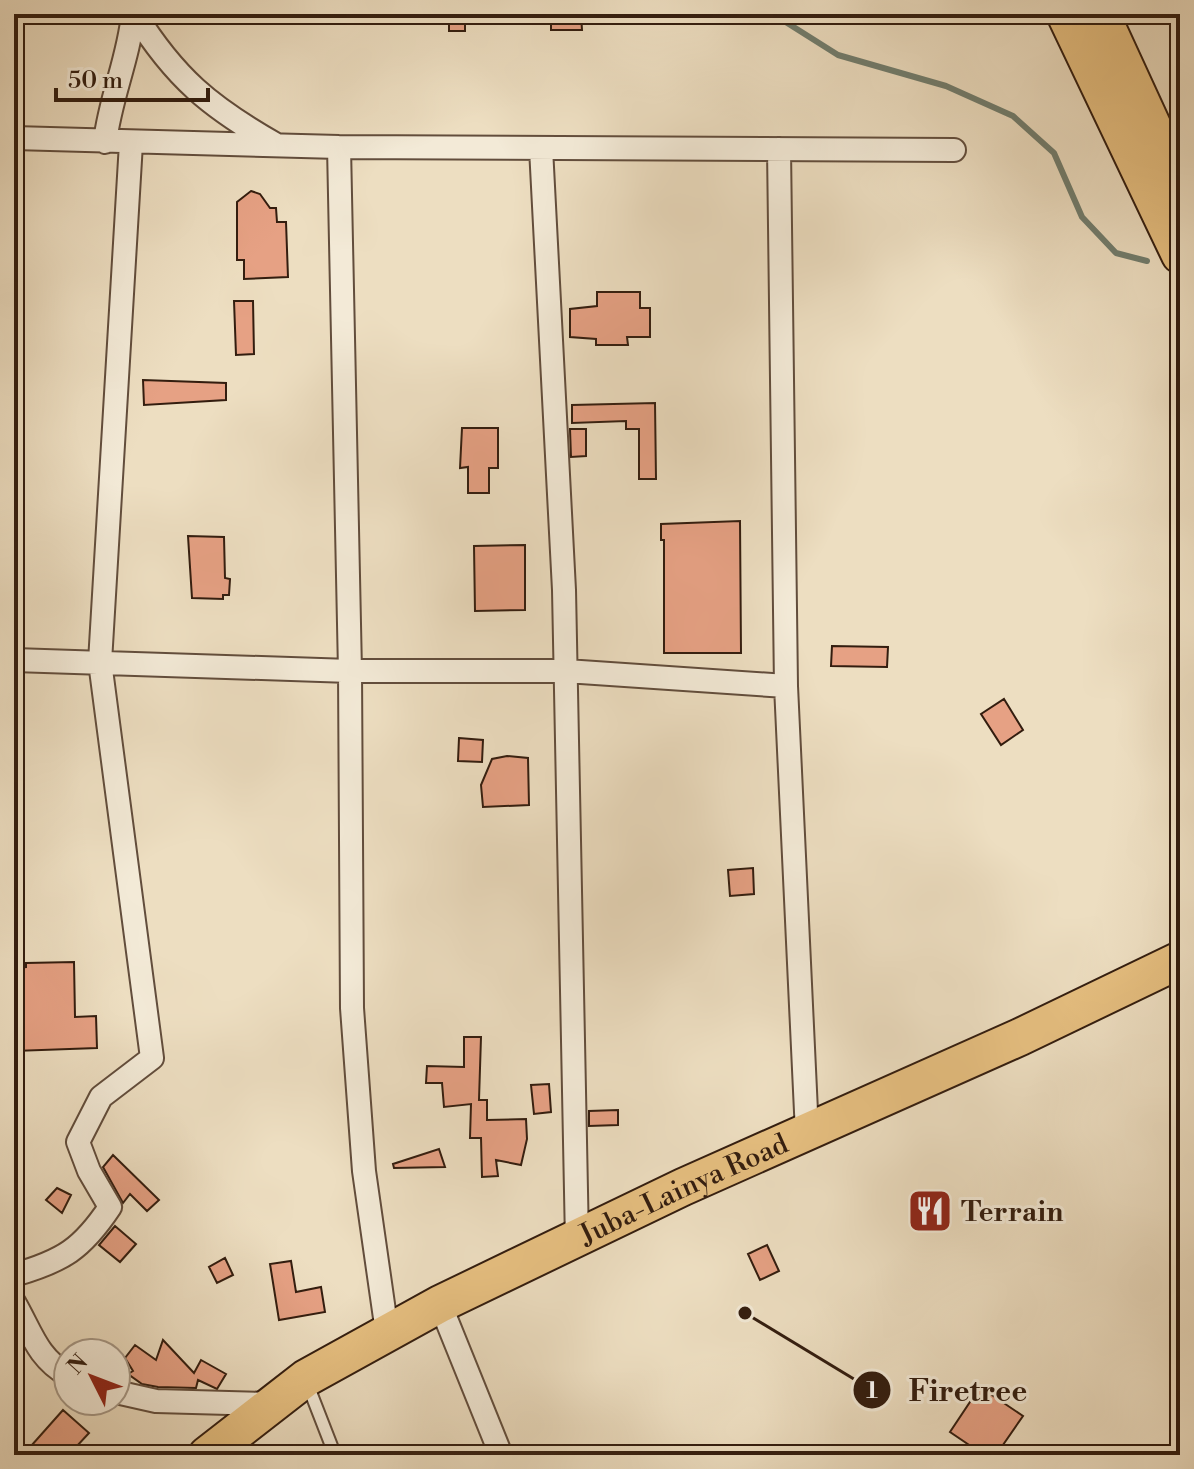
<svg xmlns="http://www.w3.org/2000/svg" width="1194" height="1469" font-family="'Libre Bodoni',serif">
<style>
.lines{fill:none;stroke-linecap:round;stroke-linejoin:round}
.stream{stroke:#717d6e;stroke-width:6}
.building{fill:#e6a184;stroke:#331d0f;stroke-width:2}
.lane-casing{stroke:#624d3c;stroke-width:15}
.street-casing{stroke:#624d3c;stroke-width:26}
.primary-casing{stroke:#331d0f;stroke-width:40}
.lane{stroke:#f3ead7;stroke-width:11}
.street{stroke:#f3ead7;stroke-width:22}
.primary{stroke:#e6bf80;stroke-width:36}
.labels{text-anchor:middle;stroke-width:6;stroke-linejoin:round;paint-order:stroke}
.street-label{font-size:28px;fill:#331d0f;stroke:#f3ead7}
.poi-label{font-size:28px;font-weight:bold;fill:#331d0f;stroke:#f3ead7;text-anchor:start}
.leader{fill:none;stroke:#331d0f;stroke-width:3}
.callout-dot{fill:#331d0f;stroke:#f3ead7;stroke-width:3}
.mark-label{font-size:24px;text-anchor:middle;font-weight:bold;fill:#fff}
.callout-label{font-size:30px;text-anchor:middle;font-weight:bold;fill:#331d0f;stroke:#f3ead7;stroke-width:6;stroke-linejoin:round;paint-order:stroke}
</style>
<rect width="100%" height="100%" fill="#eddec1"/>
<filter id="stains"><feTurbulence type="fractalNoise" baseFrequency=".0025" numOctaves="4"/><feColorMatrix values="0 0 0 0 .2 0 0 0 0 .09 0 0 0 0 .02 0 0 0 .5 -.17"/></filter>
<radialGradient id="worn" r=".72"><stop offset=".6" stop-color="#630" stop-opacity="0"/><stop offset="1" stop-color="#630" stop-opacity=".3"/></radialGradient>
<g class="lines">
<!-- stream -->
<path class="stream" d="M 773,14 L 838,55 L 946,86 L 1013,116 L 1054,153 L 1082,217 L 1116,253 L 1147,261"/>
</g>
<!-- building -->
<path class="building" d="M 551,14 L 581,14 L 582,30 L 551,30 Z
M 449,15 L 465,15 L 465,31 L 449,31 Z
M 251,191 L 260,194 L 270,208 L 276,208 L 277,222 L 286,222 L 288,277 L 244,279 L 244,260 L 237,260 L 237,202 Z
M 597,292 L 640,292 L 640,308 L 650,308 L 650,337 L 627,337 L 628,345 L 596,345 L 596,339 L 570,337 L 570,309 L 597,306 Z
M 234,301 L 253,301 L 254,354 L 236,355 Z
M 143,380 L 226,383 L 226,400 L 144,405 Z
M 655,403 L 656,479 L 639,479 L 639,429 L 626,429 L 626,421 L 572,423 L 572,405 Z
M 462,428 L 498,428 L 498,468 L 489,468 L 489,493 L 468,493 L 468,467 L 460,468 Z
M 570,429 L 586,429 L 586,456 L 571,457 Z
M 740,521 L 741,653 L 664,653 L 664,540 L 661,540 L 661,524 Z
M 188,536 L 224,537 L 225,578 L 230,579 L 229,595 L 223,595 L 223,599 L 192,598 Z
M 525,545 L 525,610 L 475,611 L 474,546 Z
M 832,646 L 888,647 L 887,667 L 831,666 Z
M 1004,699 L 1023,730 L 1001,745 L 981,714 Z
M 459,738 L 483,740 L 482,762 L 458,761 Z
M 507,756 L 528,758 L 529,805 L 483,807 L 481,785 L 492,759 Z
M 753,868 L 754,894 L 730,896 L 728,870 Z
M 74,962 L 75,1017 L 96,1016 L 97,1048 L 14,1051 L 16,968 L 26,967 L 26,963 Z
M 464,1037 L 481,1037 L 479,1100 L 487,1100 L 487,1120 L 526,1119 L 527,1139 L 521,1165 L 496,1160 L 498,1176 L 482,1177 L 481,1138 L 470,1138 L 471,1104 L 444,1107 L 442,1083 L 426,1083 L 427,1066 L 464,1067 Z
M 549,1084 L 551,1112 L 534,1114 L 531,1085 Z
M 618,1110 L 618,1125 L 589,1126 L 589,1111 Z
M 439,1149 L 445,1167 L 394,1168 L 393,1164 Z
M 113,1155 L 159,1200 L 147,1211 L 130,1194 L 123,1203 L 103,1167 Z
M 57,1188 L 71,1195 L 62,1213 L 46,1200 Z
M 115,1226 L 136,1244 L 120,1262 L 99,1245 Z
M 767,1245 L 779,1271 L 760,1280 L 748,1254 Z
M 225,1258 L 233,1275 L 217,1283 L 209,1267 Z
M 291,1261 L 296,1292 L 321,1287 L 325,1312 L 279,1320 L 270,1264 Z
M 163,1340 L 194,1373 L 201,1360 L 226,1374 L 217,1389 L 198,1380 L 196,1388 L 158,1387 L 142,1384 L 128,1374 L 133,1371 L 125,1358 L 135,1345 L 156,1360 Z
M 980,1387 L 1023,1416 L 996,1455 L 984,1455 L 950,1432 Z
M 63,1410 L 89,1433 L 75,1448 L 80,1455 L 23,1455 Z"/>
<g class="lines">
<!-- lane casing -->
<g class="lane-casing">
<path id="lane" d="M 307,1383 L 335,1455"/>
</g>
<!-- street casing -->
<g class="street-casing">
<path id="street" d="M 135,14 C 175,78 210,107 275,144
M 14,138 L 339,147 L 954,150
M 105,142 C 110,98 129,58 133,14
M 339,147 L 350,671 L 352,1008 L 364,1171 L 387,1332
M 541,148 L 564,590 L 577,1241
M 779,149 L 786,686
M 14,660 L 350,671 L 566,671 L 786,686 L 807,1133
M 14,1275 C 63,1261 82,1249 110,1207 L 89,1171 L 78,1142 L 101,1097 L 152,1058 L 100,662 L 131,143
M 14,1302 C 31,1331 37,1358 68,1375
M 440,1304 L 501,1455
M 116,1392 L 156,1401 L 269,1404"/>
</g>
<!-- primary casing -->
<g class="primary-casing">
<g id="primary">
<path d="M 1065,14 L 1180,255"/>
<path d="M 1101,14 L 1180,186"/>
<path id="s1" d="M 207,1455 L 306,1378 L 440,1304 L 683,1187 L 1020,1037 L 1180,960"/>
</g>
</g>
<!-- lane -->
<use href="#lane" class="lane"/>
<!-- street -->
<use href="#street" class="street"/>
<!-- primary -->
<use href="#primary" class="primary"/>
</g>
<!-- icons -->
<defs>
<g id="restaurant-square" transform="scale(2.3)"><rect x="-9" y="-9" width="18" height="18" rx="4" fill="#8f2418" stroke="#f3ead7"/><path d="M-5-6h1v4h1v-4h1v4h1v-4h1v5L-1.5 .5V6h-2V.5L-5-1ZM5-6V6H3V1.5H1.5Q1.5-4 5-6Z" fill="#fff"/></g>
</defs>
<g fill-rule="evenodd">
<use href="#restaurant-square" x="930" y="1211"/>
</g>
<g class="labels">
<!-- street labels -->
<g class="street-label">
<text dy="10" stroke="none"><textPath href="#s1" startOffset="548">Juba-Lainya Road</textPath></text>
</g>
<!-- poi labels -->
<g class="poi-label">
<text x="961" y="1221">Terrain</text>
</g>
</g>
<!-- callouts -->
<path class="leader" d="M745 1313L872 1390"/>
<g class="callout-dot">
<circle cx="745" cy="1313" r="8"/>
<circle cx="872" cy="1390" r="20"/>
</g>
<g class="mark-label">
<text x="872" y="1398">1</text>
</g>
<g class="callout-label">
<text x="968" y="1401">Firetree</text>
</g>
<!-- margin -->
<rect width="1194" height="1469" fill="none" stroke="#eddec1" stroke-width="48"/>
<rect x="16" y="16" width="1162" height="1437" fill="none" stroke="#331d0f" stroke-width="4"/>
<rect x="24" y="24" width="1146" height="1421" fill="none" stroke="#331d0f" stroke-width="2"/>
<!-- north arrow -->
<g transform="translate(92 1377) rotate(312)"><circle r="38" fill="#f3ead7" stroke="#a69887" stroke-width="2"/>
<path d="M0-6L14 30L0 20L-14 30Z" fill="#8f2418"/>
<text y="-12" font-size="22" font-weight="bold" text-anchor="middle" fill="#331d0f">N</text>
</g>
<!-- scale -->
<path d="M56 88v12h152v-12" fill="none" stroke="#331d0f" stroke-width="4"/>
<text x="68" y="88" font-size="24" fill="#331d0f" stroke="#f3ead7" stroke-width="6" paint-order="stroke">50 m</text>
<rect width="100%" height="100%" filter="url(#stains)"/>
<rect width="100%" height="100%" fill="url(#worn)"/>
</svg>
